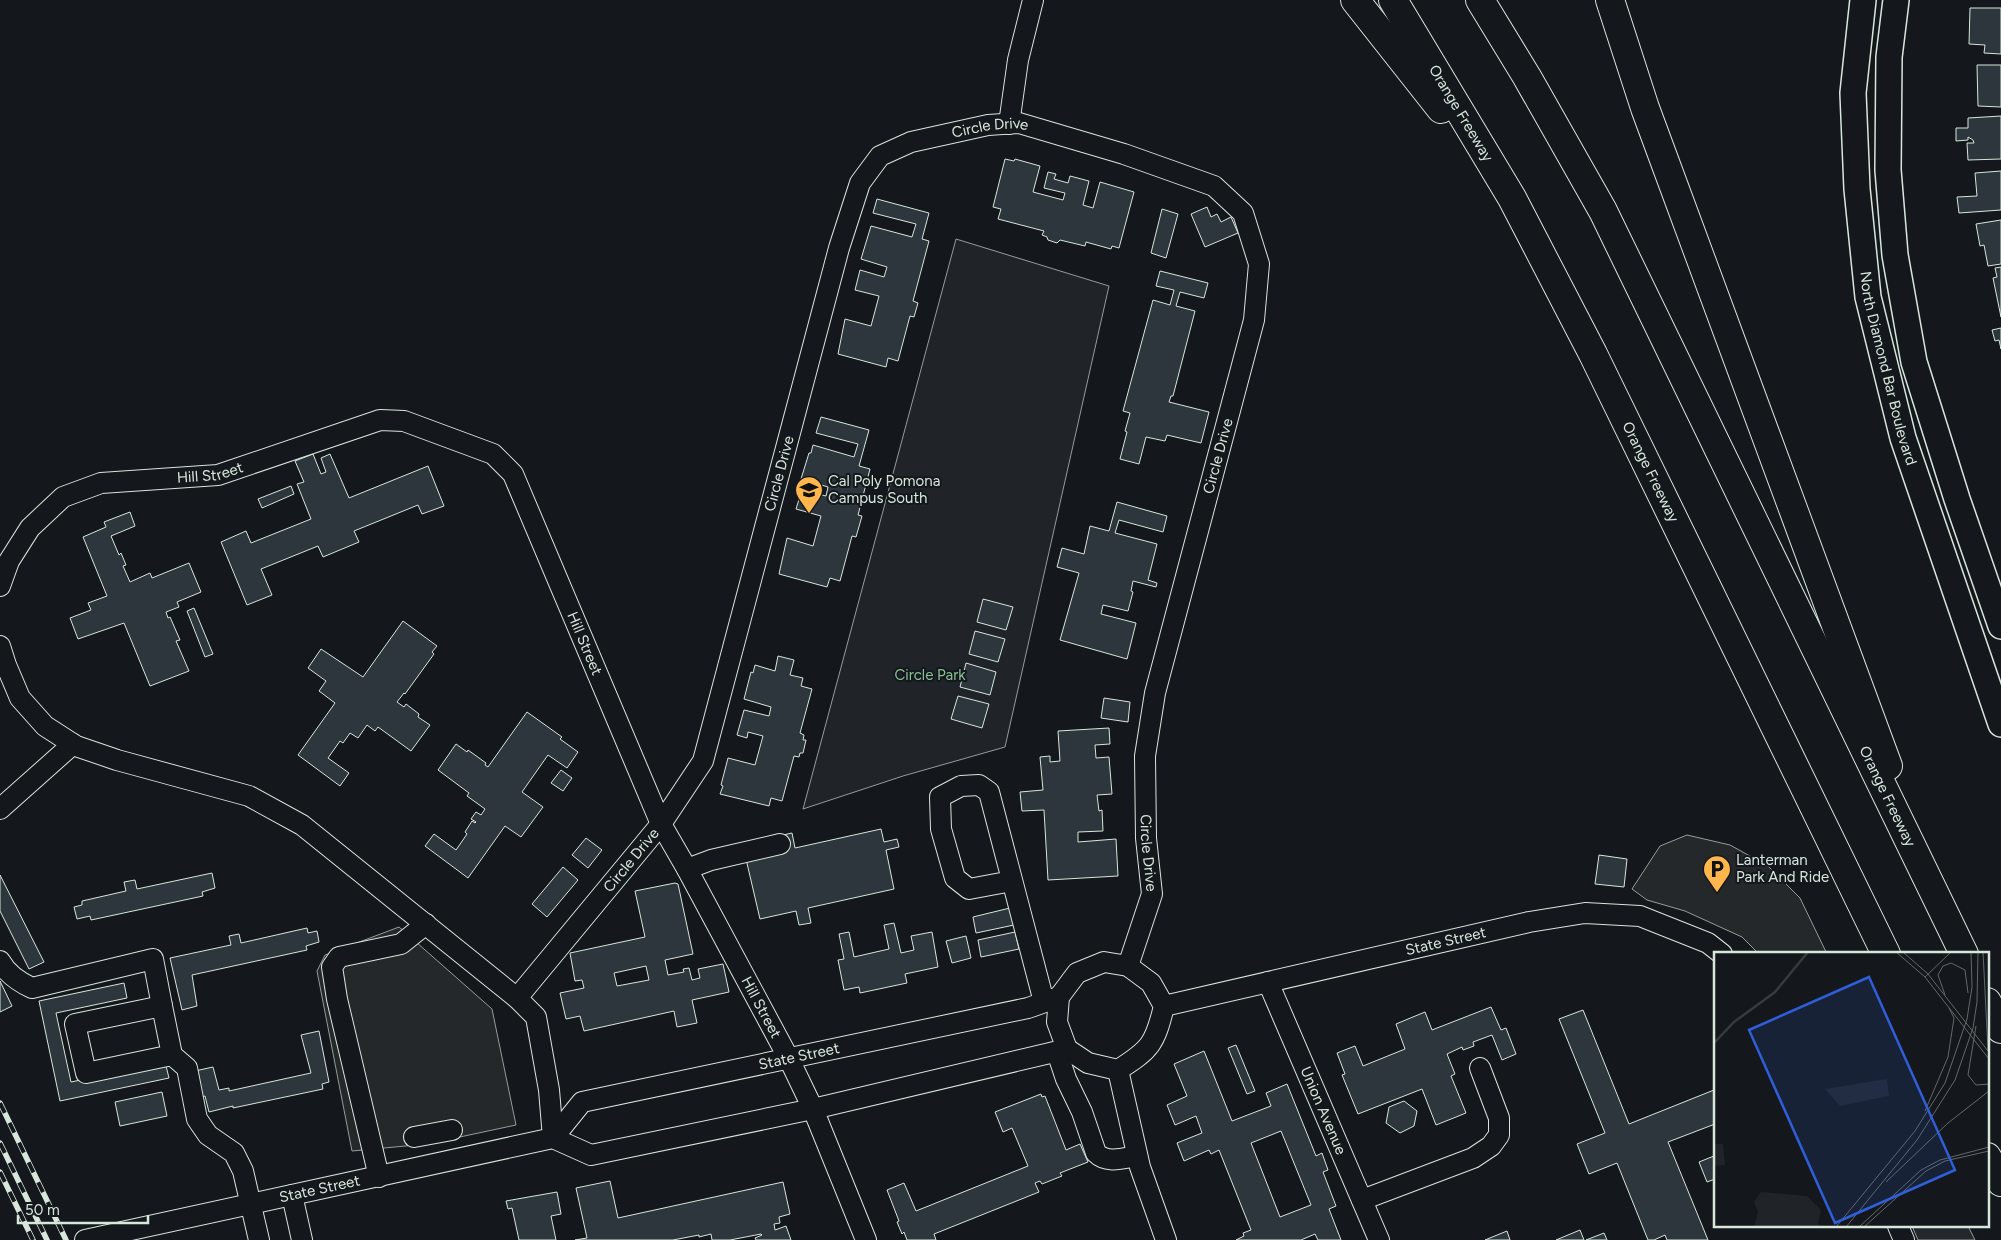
<svg xmlns="http://www.w3.org/2000/svg" width="2001" height="1240" font-family="Figtree,sans-serif">
<style>
.green{fill:#202428;stroke:#939e99}
.parking{fill:#24282b;stroke:#939e99}
.building{fill:#2c363c;stroke:#d8e6dc;fill-rule:evenodd}
.lines{fill:none;stroke-linecap:round;stroke-linejoin:round}
.minor-casing{stroke:#d8e6dc;stroke-width:22}
.major-casing{stroke:#d8e6dc;stroke-width:28}
.highway-casing{stroke:#d8e6dc;stroke-width:30}
.minor{stroke:#14181c;stroke-width:20}
.major{stroke:#14181c;stroke-width:25}
.highway{stroke:#14181c;stroke-width:28}
.rail-casing{stroke:#d8e6dc;stroke-width:5.5}
.rail{stroke:#14181c;stroke-width:4;stroke-dasharray:11;stroke-linecap:butt}
.labels{text-anchor:middle;stroke-width:4;stroke-linejoin:round;paint-order:stroke}
.street-label{font-size:15px;fill:#d8e6dc;stroke:#14181c}
.poi-label{font-size:15px;fill:#d8e6dc;stroke:#14181c;text-anchor:start}
.park-label{font-size:15px;fill:#8ac095;stroke:#14181c}
.inset-river{fill:none;stroke:#363b3e;stroke-width:2.5}
.inset-road{fill:none;stroke:#626a69;stroke-width:1}
.view{fill:#305dd8;fill-opacity:0.15;stroke:#305dd8;stroke-width:2.5}
.inset-edge{fill:none;stroke:#d8e6dc;stroke-width:2.5}
</style>
<rect width="100%" height="100%" fill="#14181c"/>
<!-- green -->
<path class="green" d="M 956,239 L 1109,286 L 1005,747 L 903,776 L 803,809 Z"/>
<!-- parking -->
<path class="parking" d="M 1687,835 L 1730,845 L 1768,866 L 1800,898 L 1827,954 L 1759,954 L 1742,937 L 1685,911 L 1647,900 L 1632,889 L 1660,846 Z
M 399,927 L 492,1009 L 516,1125 L 427,1144 L 352,1151 L 317,971 L 325,955 Z
M 1912,1226 L 1968,1226 L 1975,1240 L 1918,1240 Z"/>
<!-- building -->
<path class="building" d="M 1970,8 L 2001,8 L 2001,54 L 1984,53 L 1985,45 L 1969,44 Z
M 1977,65 L 2001,65 L 2001,107 L 1978,106 Z
M 2001,116 L 2001,159 L 1968,160 L 1967,143 L 1974,143 L 1973,140 L 1968,137 L 1968,140 L 1956,141 L 1956,128 L 1968,128 L 1968,118 Z
M 1005,159 L 1014,161 L 1015,159 L 1040,166 L 1033,192 L 1063,200 L 1065,193 L 1044,188 L 1048,172 L 1056,174 L 1054,179 L 1068,183 L 1070,176 L 1089,181 L 1083,205 L 1093,208 L 1100,182 L 1134,192 L 1119,248 L 1112,246 L 1111,249 L 1086,242 L 1085,246 L 1060,240 L 1057,243 L 1048,240 L 1047,237 L 1042,235 L 1044,231 L 998,219 L 1001,209 L 993,207 Z
M 2001,171 L 2001,210 L 1959,213 L 1957,197 L 1977,196 L 1975,173 Z
M 877,199 L 929,213 L 922,239 L 929,241 L 913,301 L 918,303 L 914,317 L 910,316 L 898,361 L 888,358 L 886,367 L 838,354 L 845,319 L 871,326 L 879,296 L 855,290 L 860,270 L 884,277 L 887,267 L 861,259 L 871,226 L 912,237 L 916,224 L 873,213 Z
M 1207,207 L 1211,217 L 1217,214 L 1221,222 L 1231,217 L 1238,233 L 1205,247 L 1191,214 Z
M 1162,209 L 1178,214 L 1166,258 L 1151,253 Z
M 2001,220 L 2001,264 L 1988,266 L 1984,245 L 1980,246 L 1976,224 Z
M 2001,267 L 2001,317 L 1993,278 L 1997,277 L 1995,268 Z
M 1160,271 L 1208,283 L 1204,298 L 1180,292 L 1176,306 L 1195,311 L 1173,396 L 1171,396 L 1169,402 L 1209,412 L 1201,443 L 1167,435 L 1165,441 L 1146,437 L 1139,464 L 1120,459 L 1127,432 L 1125,431 L 1130,413 L 1123,411 L 1153,300 L 1170,305 L 1174,290 L 1156,286 Z
M 2001,328 L 2001,349 L 1999,340 L 1995,341 L 1992,330 Z
M 821,417 L 869,430 L 859,466 L 870,469 L 858,515 L 862,516 L 856,537 L 852,536 L 840,581 L 830,578 L 827,587 L 779,574 L 787,538 L 813,546 L 821,516 L 796,509 L 802,490 L 826,496 L 828,487 L 801,479 L 809,453 L 811,453 L 813,445 L 854,457 L 858,444 L 816,433 Z
M 313,454 L 321,474 L 326,472 L 321,458 L 330,454 L 349,498 L 428,466 L 444,506 L 422,514 L 418,505 L 354,531 L 359,542 L 323,557 L 318,546 L 261,569 L 272,595 L 247,605 L 221,542 L 246,531 L 251,543 L 311,519 L 297,484 L 304,482 L 295,461 Z
M 291,486 L 294,494 L 262,508 L 258,499 Z
M 1117,502 L 1167,516 L 1163,532 L 1119,520 L 1115,533 L 1157,544 L 1148,580 L 1157,583 L 1156,587 L 1133,581 L 1131,591 L 1133,592 L 1128,611 L 1103,605 L 1101,614 L 1136,623 L 1127,659 L 1060,640 L 1079,573 L 1057,567 L 1062,548 L 1084,554 L 1090,526 L 1109,531 Z
M 130,512 L 135,526 L 111,536 L 119,555 L 121,553 L 126,565 L 123,566 L 130,582 L 150,573 L 152,578 L 189,563 L 201,592 L 177,602 L 179,607 L 166,612 L 168,618 L 170,617 L 180,640 L 176,641 L 189,671 L 150,686 L 124,623 L 78,639 L 70,618 L 91,610 L 88,603 L 107,596 L 83,537 L 106,527 L 104,522 Z
M 983,599 L 1013,607 L 1006,630 L 977,622 Z
M 194,608 L 213,654 L 205,657 L 187,611 Z
M 403,621 L 437,646 L 432,652 L 434,654 L 405,694 L 404,693 L 397,702 L 404,707 L 406,704 L 419,714 L 418,717 L 430,725 L 411,751 L 378,727 L 375,731 L 367,725 L 358,738 L 350,733 L 343,743 L 340,741 L 328,758 L 349,773 L 340,786 L 298,755 L 335,703 L 319,691 L 326,681 L 308,668 L 321,649 L 363,677 Z
M 975,631 L 1005,639 L 998,662 L 969,654 Z
M 778,656 L 794,660 L 790,675 L 803,678 L 801,686 L 812,689 L 800,733 L 804,735 L 803,740 L 806,740 L 803,753 L 800,753 L 799,757 L 794,756 L 782,801 L 771,798 L 769,806 L 720,794 L 723,786 L 721,785 L 728,758 L 755,765 L 763,736 L 748,732 L 747,738 L 737,735 L 744,710 L 769,716 L 771,707 L 744,699 L 751,672 L 753,673 L 755,665 L 775,671 Z
M 966,663 L 996,672 L 990,695 L 960,687 Z
M 958,696 L 989,704 L 982,728 L 951,719 Z
M 1104,698 L 1130,702 L 1128,722 L 1101,718 Z
M 527,712 L 562,737 L 560,739 L 578,752 L 567,768 L 548,755 L 522,792 L 543,807 L 521,837 L 505,826 L 468,878 L 425,846 L 434,834 L 456,850 L 467,834 L 465,832 L 472,821 L 475,823 L 476,822 L 471,819 L 476,812 L 481,815 L 485,809 L 467,796 L 469,793 L 438,770 L 456,744 L 467,752 L 468,750 L 486,763 L 485,765 L 488,767 Z
M 1109,728 L 1110,744 L 1095,745 L 1096,758 L 1109,757 L 1112,794 L 1097,795 L 1099,811 L 1102,810 L 1103,831 L 1078,832 L 1078,842 L 1116,839 L 1118,876 L 1048,880 L 1044,810 L 1022,811 L 1020,792 L 1043,790 L 1040,757 L 1050,756 L 1050,762 L 1060,761 L 1058,731 Z
M 561,770 L 572,778 L 563,791 L 551,783 Z
M 881,829 L 884,842 L 897,839 L 899,847 L 886,850 L 894,889 L 808,908 L 811,923 L 799,925 L 796,911 L 760,919 L 746,859 L 783,835 L 792,833 L 795,848 Z
M 586,838 L 602,850 L 588,868 L 572,855 Z
M 1599,855 L 1627,859 L 1624,887 L 1595,884 Z
M 563,867 L 578,880 L 547,917 L 532,904 Z
M 212,873 L 215,888 L 202,892 L 203,896 L 91,920 L 90,916 L 77,919 L 74,907 L 82,905 L 82,901 L 126,891 L 124,882 L 135,880 L 137,889 Z
M 0,875 L 44,962 L 29,969 L 0,911 Z
M 675,883 L 678,884 L 693,954 L 665,960 L 668,975 L 684,972 L 683,969 L 689,968 L 692,980 L 700,978 L 698,969 L 723,964 L 729,992 L 692,1000 L 697,1023 L 677,1027 L 674,1011 L 584,1031 L 580,1016 L 566,1019 L 560,993 L 584,988 L 582,980 L 575,981 L 570,953 L 645,937 L 635,891 ZM 646,966 L 649,980 L 617,986 L 614,973 Z
M 1010,908 L 1014,925 L 976,933 L 973,917 Z
M 894,923 L 901,953 L 914,950 L 911,936 L 932,932 L 938,967 L 905,974 L 907,983 L 860,993 L 859,987 L 844,990 L 838,960 L 844,959 L 839,934 L 849,932 L 854,957 L 889,949 L 884,925 Z
M 307,928 L 308,933 L 317,931 L 319,942 L 306,946 L 307,950 L 192,975 L 197,1006 L 182,1010 L 170,958 L 231,945 L 229,936 L 239,934 L 241,943 Z
M 1015,932 L 1019,949 L 981,957 L 978,940 Z
M 966,936 L 971,958 L 952,963 L 946,941 Z
M 0,981 L 12,1006 L 0,1012 Z
M 124,983 L 127,998 L 56,1013 L 71,1082 L 165,1062 L 169,1078 L 60,1101 L 39,1001 Z
M 1491,1007 L 1501,1030 L 1506,1028 L 1516,1054 L 1502,1060 L 1492,1035 L 1473,1042 L 1474,1046 L 1463,1050 L 1462,1047 L 1447,1054 L 1455,1074 L 1451,1076 L 1466,1113 L 1436,1125 L 1422,1089 L 1358,1114 L 1342,1075 L 1345,1074 L 1337,1053 L 1355,1046 L 1363,1066 L 1405,1049 L 1396,1024 L 1425,1012 L 1432,1030 Z
M 1583,1010 L 1629,1124 L 1714,1090 L 1715,1124 L 1668,1142 L 1708,1240 L 1667,1240 L 1665,1235 L 1654,1240 L 1648,1240 L 1617,1163 L 1589,1174 L 1577,1144 L 1605,1133 L 1559,1019 Z
M 319,1031 L 329,1082 L 322,1084 L 323,1089 L 233,1108 L 233,1106 L 209,1112 L 205,1096 L 201,1097 L 195,1071 L 213,1067 L 219,1090 L 229,1088 L 229,1091 L 311,1073 L 301,1035 Z
M 1236,1045 L 1255,1091 L 1247,1094 L 1228,1048 Z
M 1204,1051 L 1232,1121 L 1271,1106 L 1266,1093 L 1287,1084 L 1316,1156 L 1322,1153 L 1328,1170 L 1323,1172 L 1336,1206 L 1329,1209 L 1341,1240 L 1318,1240 L 1315,1234 L 1301,1240 L 1236,1240 L 1244,1236 L 1243,1233 L 1251,1230 L 1219,1150 L 1211,1154 L 1209,1150 L 1184,1161 L 1177,1143 L 1202,1133 L 1196,1116 L 1175,1125 L 1167,1105 L 1187,1096 L 1174,1064 ZM 1281,1131 L 1311,1205 L 1280,1217 L 1251,1143 Z
M 162,1092 L 167,1116 L 120,1126 L 115,1102 Z
M 1041,1094 L 1042,1097 L 1045,1096 L 1066,1150 L 1080,1144 L 1088,1162 L 1060,1173 L 1062,1176 L 1042,1184 L 1040,1181 L 1035,1183 L 1039,1192 L 934,1234 L 936,1240 L 907,1240 L 904,1232 L 902,1234 L 897,1222 L 899,1221 L 887,1190 L 904,1183 L 916,1211 L 1028,1166 L 1012,1128 L 1003,1132 L 995,1112 Z
M 1404,1101 L 1417,1111 L 1414,1126 L 1400,1133 L 1386,1123 L 1389,1107 Z
M 1714,1156 L 1715,1179 L 1707,1182 L 1699,1162 Z
M 610,1181 L 618,1218 L 783,1182 L 790,1214 L 779,1217 L 780,1223 L 774,1224 L 775,1230 L 786,1226 L 791,1240 L 756,1240 L 755,1238 L 762,1235 L 761,1234 L 730,1240 L 712,1240 L 711,1234 L 699,1237 L 699,1235 L 673,1240 L 575,1240 L 587,1238 L 576,1188 Z
M 557,1192 L 561,1214 L 551,1216 L 556,1240 L 519,1240 L 512,1208 L 508,1209 L 506,1201 Z
M 1580,1230 L 1584,1240 L 1556,1240 Z
M 1507,1231 L 1510,1240 L 1485,1240 Z
M 1604,1233 L 1607,1240 L 1586,1240 Z"/>
<g class="lines">
<!-- minor casing -->
<g class="minor-casing">
<g id="minor">
<path d="M 1009,124 L 1018,60 L 1033,0"/>
<path id="s1" d="M 0,586 L 9,561 L 30,528 L 63,497 L 101,483 L 218,475 L 380,420 L 404,421 L 493,454 L 513,474 L 661,824 L 687,869 L 789,1059 L 813,1109 L 866,1240"/>
<path d="M 0,646 L 6,665 L 20,698 L 45,726 L 76,746 L 117,760 L 249,796 L 302,825 L 517,998 L 536,1017 L 549,1090 L 553,1138"/>
<path d="M 0,809 L 73,744"/>
<path d="M 687,869 L 711,860 L 780,844"/>
<path d="M 1012,881 L 969,889 L 955,878 L 941,829 L 940,797 L 961,786 L 979,785 L 989,792 L 1044,1002"/>
<path d="M 0,961 C 7,974 19,982 32,988 L 153,959 L 162,1006"/>
<path d="M 1104,962 L 1128,966 L 1151,983 L 1164,1006 C 1155,1044 1150,1050 1118,1070 L 1088,1063 L 1067,1049 L 1057,1022 L 1059,997 L 1077,973 Z"/>
<path id="s2" d="M 1268,982 L 1379,1240"/>
<path id="s3" d="M 517,998 L 661,824 L 703,761 L 839,248 L 860,183 L 880,156 L 911,142 L 988,125 L 1019,123 L 1124,154 L 1214,186 L 1243,213 L 1259,264 L 1254,320 L 1155,693 L 1145,756 L 1146,838 L 1152,894 L 1128,966"/>
<path id="s4" d="M 1164,1006 L 1529,922 L 1585,913 L 1640,916 L 1708,943 L 1722,954"/>
<path d="M 1057,1052 L 1066,1079 L 1082,1112 L 1096,1153 C 1107,1164 1124,1158 1137,1156"/>
<path d="M 172,1055 L 86,1073 L 75,1024 L 162,1006 L 172,1055 L 187,1068 L 197,1119 L 208,1135 L 234,1153 L 243,1171 L 259,1240"/>
<path d="M 1118,1070 L 1140,1167 L 1166,1240"/>
<path d="M 414,1137 L 452,1130"/>
<path id="s5" d="M 553,1138 L 582,1102 L 1028,1008 L 1059,997"/>
<path d="M 379,1177 L 337,999 L 332,967 L 339,957 L 401,944 L 426,924"/>
<path d="M 292,1195 L 302,1240"/>
<path d="M 1362,1200 L 1473,1158 L 1491,1146 L 1499,1135 L 1499,1118 L 1480,1068"/>
<path d="M 1898,1226 L 1904,1240"/>
<path id="s6" d="M 85,1240 L 553,1138 L 591,1155 L 813,1109 L 1067,1049"/>
</g>
</g>
<!-- major casing -->
<g class="major-casing">
<g id="major">
<path id="s7" d="M 1863,0 L 1853,93 L 1857,189 L 1868,297 L 1903,438 L 2001,724"/>
<path d="M 1896,0 L 1889,57 L 1888,170 L 1895,255 L 1914,362 L 1957,499 L 2001,626"/>
</g>
</g>
<!-- highway casing -->
<g class="highway-casing">
<g id="highway">
<path d="M 1355,0 L 1441,109"/>
<path id="s8" d="M 1393,0 L 1512,198 L 1593,354 L 1886,954"/>
<path id="s9" d="M 1480,0 L 1527,77 L 1603,211 L 1964,954"/>
<path d="M 1610,0 L 1645,108 L 1888,766"/>
<path d="M 1987,1002 L 2001,1029"/>
<path d="M 1987,1157 L 2001,1182"/>
</g>
</g>
<!-- minor -->
<use href="#minor" class="minor"/>
<!-- major -->
<use href="#major" class="major"/>
<!-- highway -->
<use href="#highway" class="highway"/>
<!-- rail casing -->
<g class="rail-casing">
<path id="rail" d="M 0,1103 L 66,1240
M 0,1143 L 47,1240
M 0,1172 L 33,1240"/>
</g>
<!-- rail -->
<use href="#rail" class="rail"/>
</g>
<!-- icons -->
<defs>
<g id="university-pin" transform="scale(1.4375)"><path d="M0 17L-7.5 6A9.5 9.5 0 1 1 7.5 6Z" fill="#ffb74d" stroke="#14181c"/><path d="M0-5L7-2L0 1L-7-2ZM-4 1L0 2.5L4 1V4Q0 6-4 4Z" fill="#111"/></g>
<g id="parking-pin" transform="scale(1.4375)"><path d="M0 17L-7.5 6A9.5 9.5 0 1 1 7.5 6Z" fill="#ffb74d" stroke="#14181c"/><path d="M-3.5-5.5H1a3.5 3.5 0 0 1 0 7H-1V5.5H-3.5ZM-1-3.4V-.6H.8a1.4 1.4 0 0 0 0-2.8Z" fill="#111"/></g>
</defs>
<g fill-rule="evenodd">
<use href="#university-pin" x="809" y="490"/>
<use href="#parking-pin" x="1717" y="869"/>
</g>
<g class="labels">
<!-- street labels -->
<g class="street-label">
<text dy="5" stroke="none"><textPath href="#s8" startOffset="132">Orange Freeway</textPath></text>
<text dy="5" stroke="none"><textPath href="#s3" startOffset="1049">Circle Drive</textPath></text>
<text dy="5" stroke="none"><textPath href="#s7" startOffset="372">North Diamond Bar Boulevard</textPath></text>
<text transform="translate(1218 456) rotate(-75)" y="5">Circle Drive</text>
<text dy="5" stroke="none"><textPath href="#s1" startOffset="261">Hill Street</textPath></text>
<text dy="5" stroke="none"><textPath href="#s8" startOffset="538">Orange Freeway</textPath></text>
<text dy="5" stroke="none"><textPath href="#s3" startOffset="599">Circle Drive</textPath></text>
<text dy="5" stroke="none"><textPath href="#s1" startOffset="771">Hill Street</textPath></text>
<text dy="5" stroke="none"><textPath href="#s9" startOffset="895">Orange Freeway</textPath></text>
<text dy="5" stroke="none"><textPath href="#s3" startOffset="1979">Circle Drive</textPath></text>
<text dy="5" stroke="none"><textPath href="#s3" startOffset="179">Circle Drive</textPath></text>
<text dy="5" stroke="none"><textPath href="#s4" startOffset="289">State Street</textPath></text>
<text dy="5" stroke="none"><textPath href="#s1" startOffset="1176">Hill Street</textPath></text>
<text dy="5" stroke="none"><textPath href="#s5" startOffset="268">State Street</textPath></text>
<text dy="5" stroke="none"><textPath href="#s2" startOffset="140">Union Avenue</textPath></text>
<text dy="5" stroke="none"><textPath href="#s6" startOffset="240">State Street</textPath></text>
</g>
<!-- poi labels -->
<g class="poi-label">
<text x="828" y="486">Cal Poly Pomona<tspan x="828" dy="17">Campus South</tspan></text>
<text x="1736" y="865">Lanterman<tspan x="1736" dy="17">Park And Ride</tspan></text>
</g>
<!-- park labels -->
<g class="park-label">
<text x="930" y="680">Circle Park</text>
</g>
</g>
<!-- overview -->
<g transform="translate(1714 952)">
<rect width="275" height="275" fill="#14181c"/>
<path d="M 173,127 L 175,144 L 126,154 L 111,137 ZM 0,192 L 9,192 L 11,213 L 0,214 ZM 47,240 L 93,244 L 107,258 L 104,271 L 107,275 L 40,275 L 44,260 L 40,250 Z" fill="#202428"/>
<path class="inset-river" d="M 0,91 L 20,70 L 61,40 L 94,0"/>
<path class="inset-road" d="M 182,0 L 211,25 L 275,107M 189,0 L 214,22 L 274,99M 269,0 L 274,98M 211,25 L 237,0M 231,43 L 224,23 L 229,14 L 237,11 L 251,18 L 254,41M 262,74 L 254,123 L 262,133 L 275,132M 211,159 L 234,105 L 240,66 L 235,56M 172,230 L 234,171 L 275,139M 122,275 L 201,179 L 231,131 L 253,67 L 258,35 L 257,0M 132,275 L 203,188 L 241,128 L 259,76 L 263,50 L 264,0M 145,275 L 207,218 L 226,208 L 275,195M 150,275 L 212,219 L 231,209 L 275,199"/>
<path class="view" d="M 155,25 L 241,218 L 121,271 L 35,78 Z"/>
<rect width="275" height="275" class="inset-edge"/>
</g>
<!-- scale -->
<path d="M18 1215v8h130v-8" fill="none" stroke="#d8e6dc" stroke-width="2.5"/>
<text x="25" y="1215" font-size="15" fill="#d8e6dc" stroke="#14181c" stroke-width="4" paint-order="stroke">50 m</text>
</svg>
